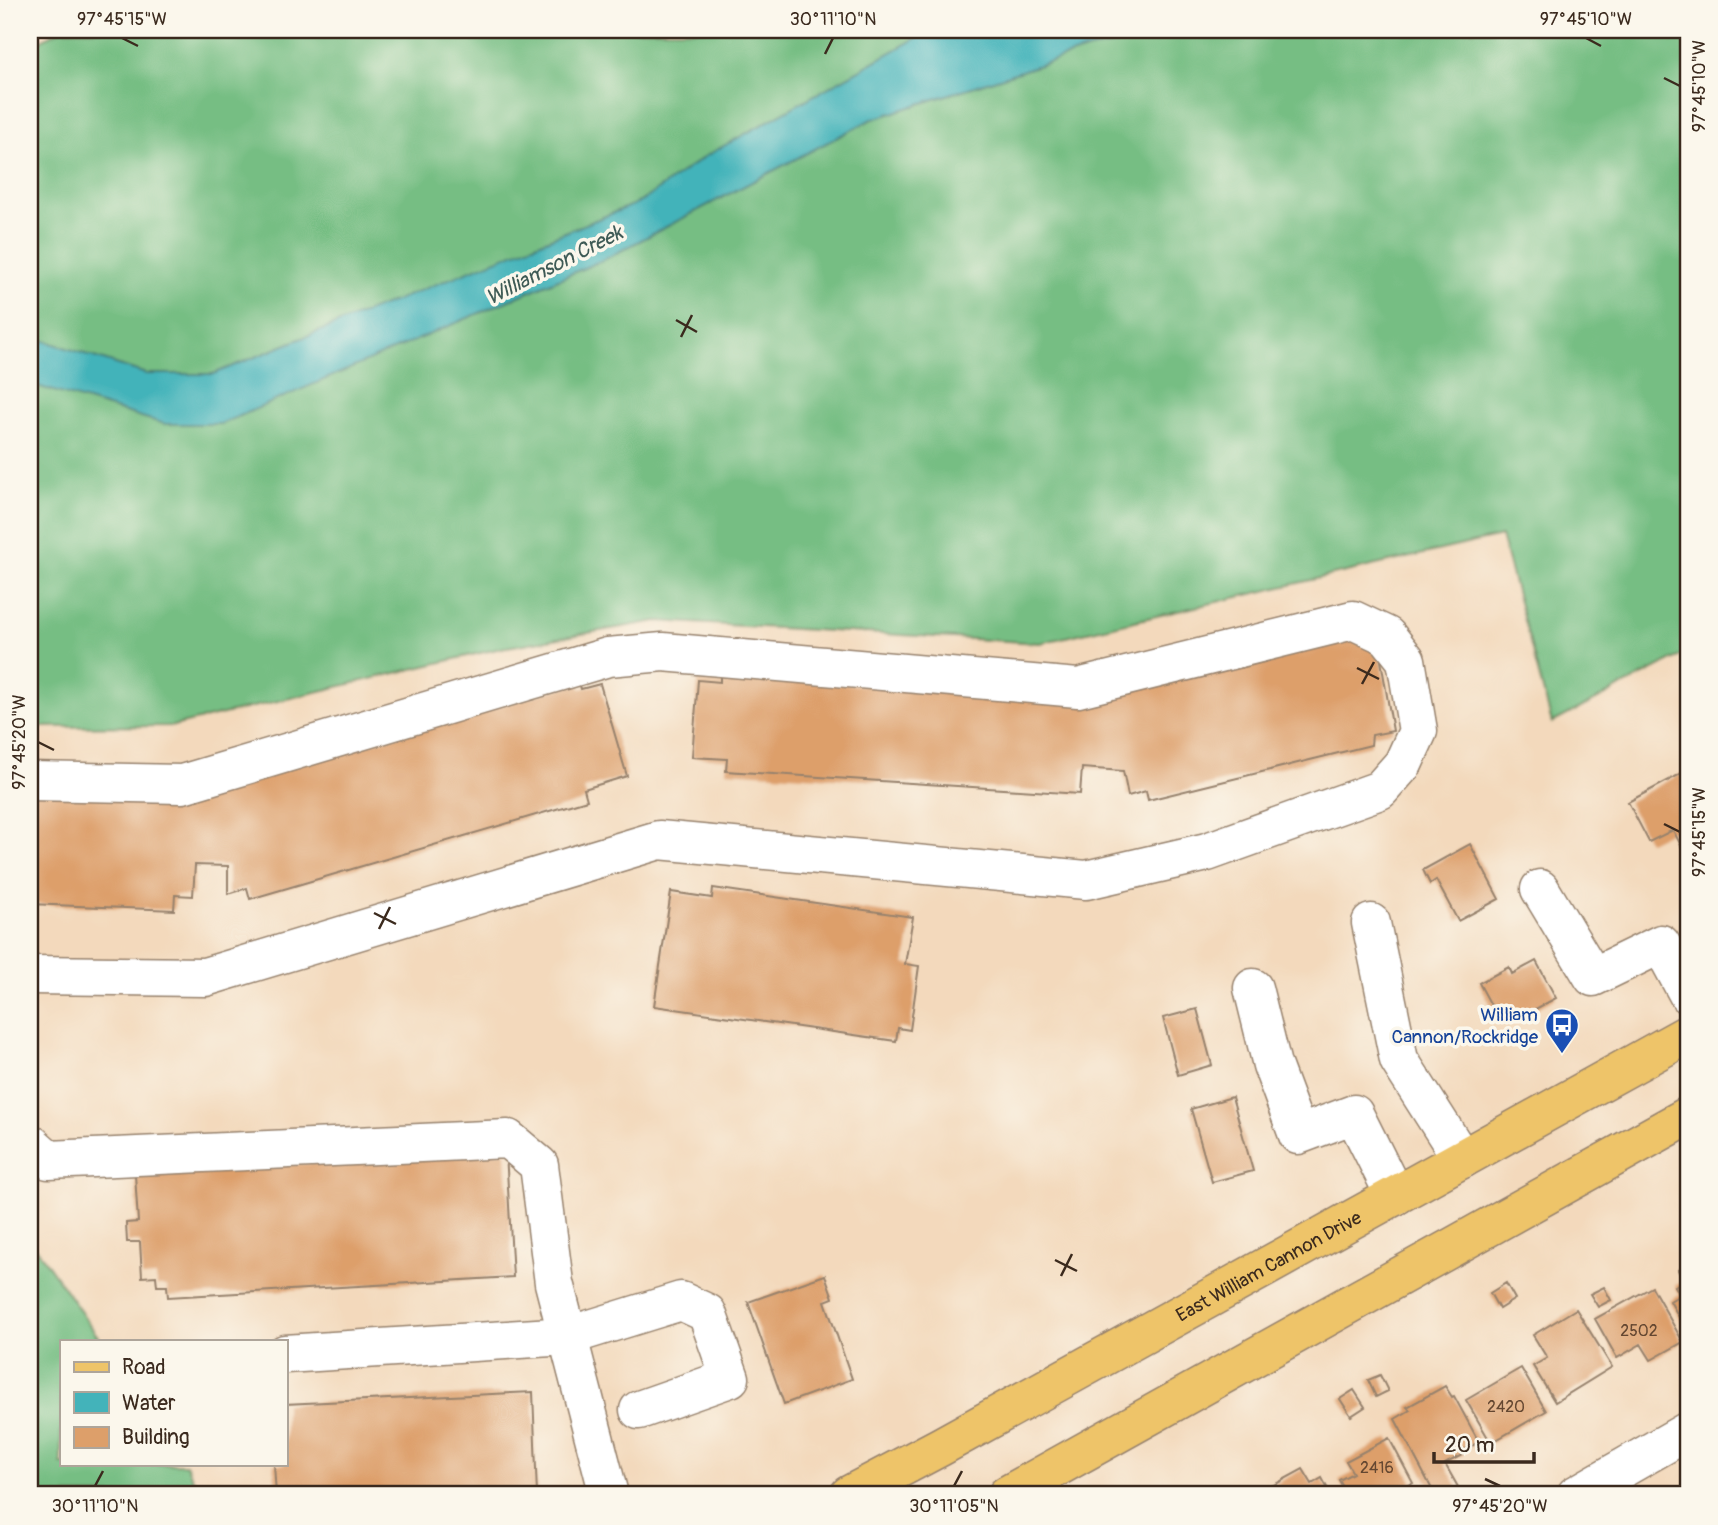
<svg xmlns="http://www.w3.org/2000/svg" width="1718" height="1525" font-family="Pangolin,sans-serif">
<style>
.forest{fill:#76be83;stroke:#587450;stroke-width:2}
.water{fill:#43b3ba;stroke:#3f6e6c;stroke-width:2}
.building{fill:#dd9f6a}
.lines{fill:none;stroke-linecap:round;stroke-linejoin:round}
.minor-casing{stroke:#97826d;stroke-width:41}
.major-casing{stroke:#97826d;stroke-width:41}
.minor{stroke:#fff;stroke-width:38}
.major{stroke:#eec469;stroke-width:38}
.ticks{fill:none;stroke:#3b2a1e;stroke-width:2.5}
.labels{text-anchor:middle;stroke-width:7;stroke-linejoin:round;paint-order:stroke}
.number-label{font-size:16px;fill:#644731}
.transit-label{font-size:19px;fill:#164399;stroke:#fbf7ec;text-anchor:end}
.street-label{font-size:19px;fill:#3b2a1e;stroke:#fbf7ec}
.water-label{font-size:21px;font-style:italic;fill:#3e5a55;stroke:#fbf7ec}
.neatline{fill:none;stroke:#3b2a1e;stroke-width:2.5}
.ticks-label{font-size:18px;text-anchor:middle;fill:#3b2a1e}
</style>
<rect width="100%" height="100%" fill="#fbf7ec"/>
<filter id="ink" filterUnits="userSpaceOnUse"><feTurbulence type="fractalNoise" baseFrequency=".0143" numOctaves="2"/><feDisplacementMap in="SourceGraphic" scale="14" xChannelSelector="R" yChannelSelector="G"/><feConvolveMatrix kernelMatrix="1 2 1 2 8 2 1 2 1" color-interpolation-filters="sRGB"/></filter>
<filter id="wash" filterUnits="userSpaceOnUse"><feTurbulence type="fractalNoise" baseFrequency=".00686" numOctaves="4" result="noise"/><feDisplacementMap in="SourceGraphic" scale="28" xChannelSelector="R" yChannelSelector="G"/><feGaussianBlur stdDeviation="1.57" result="paint"/><feColorMatrix in="noise" values="0 0 0 0 0 0 0 0 0 0 0 0 0 0 0 0 0 1.4 0 .05"/><feComposite in="paint" operator="in"/></filter>
<g filter="url(#wash)">
<rect width="100%" height="100%" fill="#f3d9bc"/>
<!-- forest -->
<path class="forest" d="M 60,30 L 1688,30 L 1688,652 L 1552,723 L 1501,536 L 1040,643 L 657,621 L 501,648 L 173,726 L 30,727 L 30,46 Z
M 30,1239 L 101,1341 L 61,1341 L 61,1464 L 186,1464 L 200,1495 L 30,1495 Z"/>
<!-- water -->
<path class="water" d="M 936,30 L 1203,30 L 1089,49 L 870,120 L 605,259 L 221,424 L 165,424 L 30,384 L 30,336 L 146,374 L 213,374 L 640,202 L 704,157 L 929,31 Z"/>
<g id="blocks">
<!-- building -->
<path class="building" d="M 1349,629 L 1377,637 L 1393,731 L 1372,735 L 1371,745 L 1148,800 L 1146,791 L 1128,796 L 1123,771 L 1082,768 L 1080,794 L 726,771 L 727,759 L 692,757 L 698,680 L 720,682 L 720,676 L 1093,701 Z
M 579,683 L 581,689 L 600,684 L 627,776 L 584,789 L 587,800 L 250,899 L 247,888 L 228,894 L 228,866 L 195,865 L 193,896 L 175,895 L 174,910 L 30,904 L 30,785 L 200,793 Z
M 1688,770 L 1688,859 L 1673,830 L 1649,842 L 1628,802 Z
M 1470,844 L 1499,899 L 1458,921 L 1436,880 L 1430,884 L 1423,870 Z
M 713,888 L 913,917 L 905,964 L 919,966 L 910,1030 L 898,1028 L 896,1041 L 654,1006 L 671,892 L 712,898 Z
M 1536,961 L 1556,998 L 1511,1022 L 1507,1015 L 1499,1020 L 1479,983 L 1509,967 L 1512,974 Z
M 1197,1009 L 1212,1065 L 1178,1075 L 1163,1018 Z
M 1232,1097 L 1253,1171 L 1212,1182 L 1191,1109 Z
M 506,1152 L 513,1277 L 168,1297 L 167,1286 L 157,1286 L 156,1276 L 142,1277 L 140,1242 L 127,1242 L 126,1223 L 138,1222 L 135,1174 Z
M 1688,1264 L 1688,1333 L 1670,1301 L 1680,1295 L 1675,1286 L 1683,1281 L 1678,1270 Z
M 825,1275 L 833,1298 L 825,1301 L 852,1379 L 784,1404 L 748,1302 Z
M 1506,1283 L 1515,1299 L 1499,1309 L 1490,1293 Z
M 1604,1287 L 1611,1300 L 1598,1307 L 1590,1294 Z
M 1652,1287 L 1683,1342 L 1651,1360 L 1641,1344 L 1617,1358 L 1595,1319 Z
M 1576,1309 L 1612,1367 L 1555,1402 L 1533,1366 L 1547,1358 L 1533,1335 Z
M 1521,1368 L 1546,1411 L 1491,1443 L 1466,1400 Z
M 1380,1375 L 1388,1391 L 1376,1397 L 1368,1380 Z
M 1445,1386 L 1452,1397 L 1454,1396 L 1479,1442 L 1462,1451 L 1464,1454 L 1445,1464 L 1458,1487 L 1444,1495 L 1435,1495 L 1395,1419 L 1410,1410 L 1407,1407 Z
M 1354,1390 L 1365,1407 L 1351,1416 L 1340,1399 Z
M 533,1392 L 537,1495 L 276,1495 L 274,1464 L 285,1464 L 285,1404 Z
M 1389,1438 L 1413,1483 L 1391,1495 L 1347,1495 L 1339,1480 L 1353,1473 L 1346,1461 Z
M 1303,1469 L 1312,1484 L 1322,1478 L 1331,1495 L 1277,1495 L 1272,1486 Z
M 1189,1486 L 1194,1495 L 1176,1495 L 1175,1493 Z"/>
</g>
</g>
<g filter="url(#ink)">
<use href="#blocks" fill-opacity="0" stroke="#97826d" stroke-width="2"/>
<g class="lines">
<!-- minor casing -->
<g class="minor-casing">
<path id="minor" d="M 30,781 L 182,784 L 608,657 L 663,652 L 1078,688 L 1353,620 L 1387,636 L 1406,660 L 1418,731 L 1403,764 L 1380,790 L 1207,852 L 1086,880 L 659,840 L 205,977 L 30,975
M 1540,889 L 1593,977 L 1661,944 L 1688,994
M 1371,923 L 1399,1060 L 1462,1159
M 1253,988 L 1272,1065 L 1298,1135 L 1354,1114 L 1395,1196
M 30,1143 L 49,1160 L 508,1139 L 539,1165 L 554,1283 L 609,1495
M 285,1354 L 568,1336 L 681,1301 L 707,1313 L 730,1378 L 639,1410
M 1576,1495 L 1688,1431"/>
</g>
<!-- major casing -->
<g class="major-casing">
<g id="major">
<path id="s1" d="M 849,1495 L 940,1447 L 1688,1034"/>
<path d="M 1007,1495 L 1688,1116"/>
</g>
</g>
<!-- minor -->
<use href="#minor" class="minor"/>
<!-- major -->
<use href="#major" class="major"/>
</g>
</g>
<!-- ticks -->
<path class="ticks" d="M 122,38 L 138,46M 1586,38 L 1601,46M 825,54 L 833,38M 1664,78 L 1680,86M 676,320 L 697,332M 681,337 L 692,315M 1357,668 L 1379,679M 1362,684 L 1374,662M 38,742 L 54,750M 1664,824 L 1680,832M 374,913 L 396,924M 379,929 L 390,907M 1055,1260 L 1077,1271M 1061,1276 L 1072,1254M 1485,1479 L 1500,1486M 95,1486 L 103,1471M 954,1486 L 962,1471"/>
<!-- icons -->
<defs>
<g id="bus-pin" transform="scale(1.75)"><path d="M0 17L-7.5 6A9.5 9.5 0 1 1 7.5 6Z" fill="#1a4fb4" stroke="#fbf7ec"/><path d="M-5-6H5V4H4V6H2V4H-2V6H-4V4H-5ZM-3.5-4V0h7V-4ZM-3.5 1.2v1.5H-2V1.2ZM2 1.2v1.5H3.5V1.2Z" fill="#fff"/></g>
</defs>
<g fill-rule="evenodd">
<use href="#bus-pin" x="1562" y="1025"/>
</g>
<g class="labels">
<!-- number labels -->
<g class="number-label">
<text x="1639" y="1336">2502</text>
<text x="1506" y="1412">2420</text>
<text x="1377" y="1473">2416</text>
</g>
<!-- transit labels -->
<g class="transit-label">
<text x="1538" y="1021">William<tspan x="1538" dy="22">Cannon/Rockridge</tspan></text>
</g>
<!-- street labels -->
<g class="street-label">
<text dy="7" stroke="none"><textPath href="#s1" startOffset="478">East William Cannon Drive</textPath></text>
</g>
<!-- water labels -->
<g class="water-label">
<text transform="translate(554 265) rotate(-27)" y="7">Williamson Creek</text>
</g>
</g>
<!-- margin -->
<rect width="1718" height="1525" fill="none" stroke="#fbf7ec" stroke-width="77"/>
<!-- legend -->
<rect x="60" y="1340" width="228" height="126" fill="#fbf7ec" stroke="#aea59a" stroke-width="2"/>
<rect x="74" y="1362" width="35" height="10" fill="#eec469" stroke="#aea59a" stroke-width="2"/>
<text x="122" y="1374" font-size="21" fill="#3b2a1e">Road</text>
<rect x="74" y="1392" width="35" height="21" fill="#43b3ba" stroke="#aea59a" stroke-width="2"/>
<text x="122" y="1410" font-size="21" fill="#3b2a1e">Water</text>
<rect x="74" y="1427" width="35" height="21" fill="#dd9f6a" stroke="#aea59a" stroke-width="2"/>
<text x="122" y="1444" font-size="21" fill="#3b2a1e">Building</text>
<!-- scale -->
<path d="M1434 1452v10h100v-10" fill="none" stroke="#3b2a1e" stroke-width="3.5"/>
<text x="1445" y="1452" font-size="21" fill="#3b2a1e" stroke="#fbf7ec" stroke-width="5" paint-order="stroke">20 m</text>
<rect x="38" y="38" width="1642" height="1448" class="neatline"/>
<g class="ticks-label">
<text x="122" y="25">97°45'15"W</text>
<text x="833" y="25">30°11'10"N</text>
<text x="1586" y="25">97°45'10"W</text>
<text transform="translate(1699 86) rotate(-90)" y="6">97°45'10"W</text>
<text transform="translate(19 742) rotate(-90)" y="6">97°45'20"W</text>
<text transform="translate(1699 832) rotate(-90)" y="6">97°45'15"W</text>
<text x="95" y="1512">30°11'10"N</text>
<text x="954" y="1512">30°11'05"N</text>
<text x="1500" y="1512">97°45'20"W</text>
</g>
</svg>
